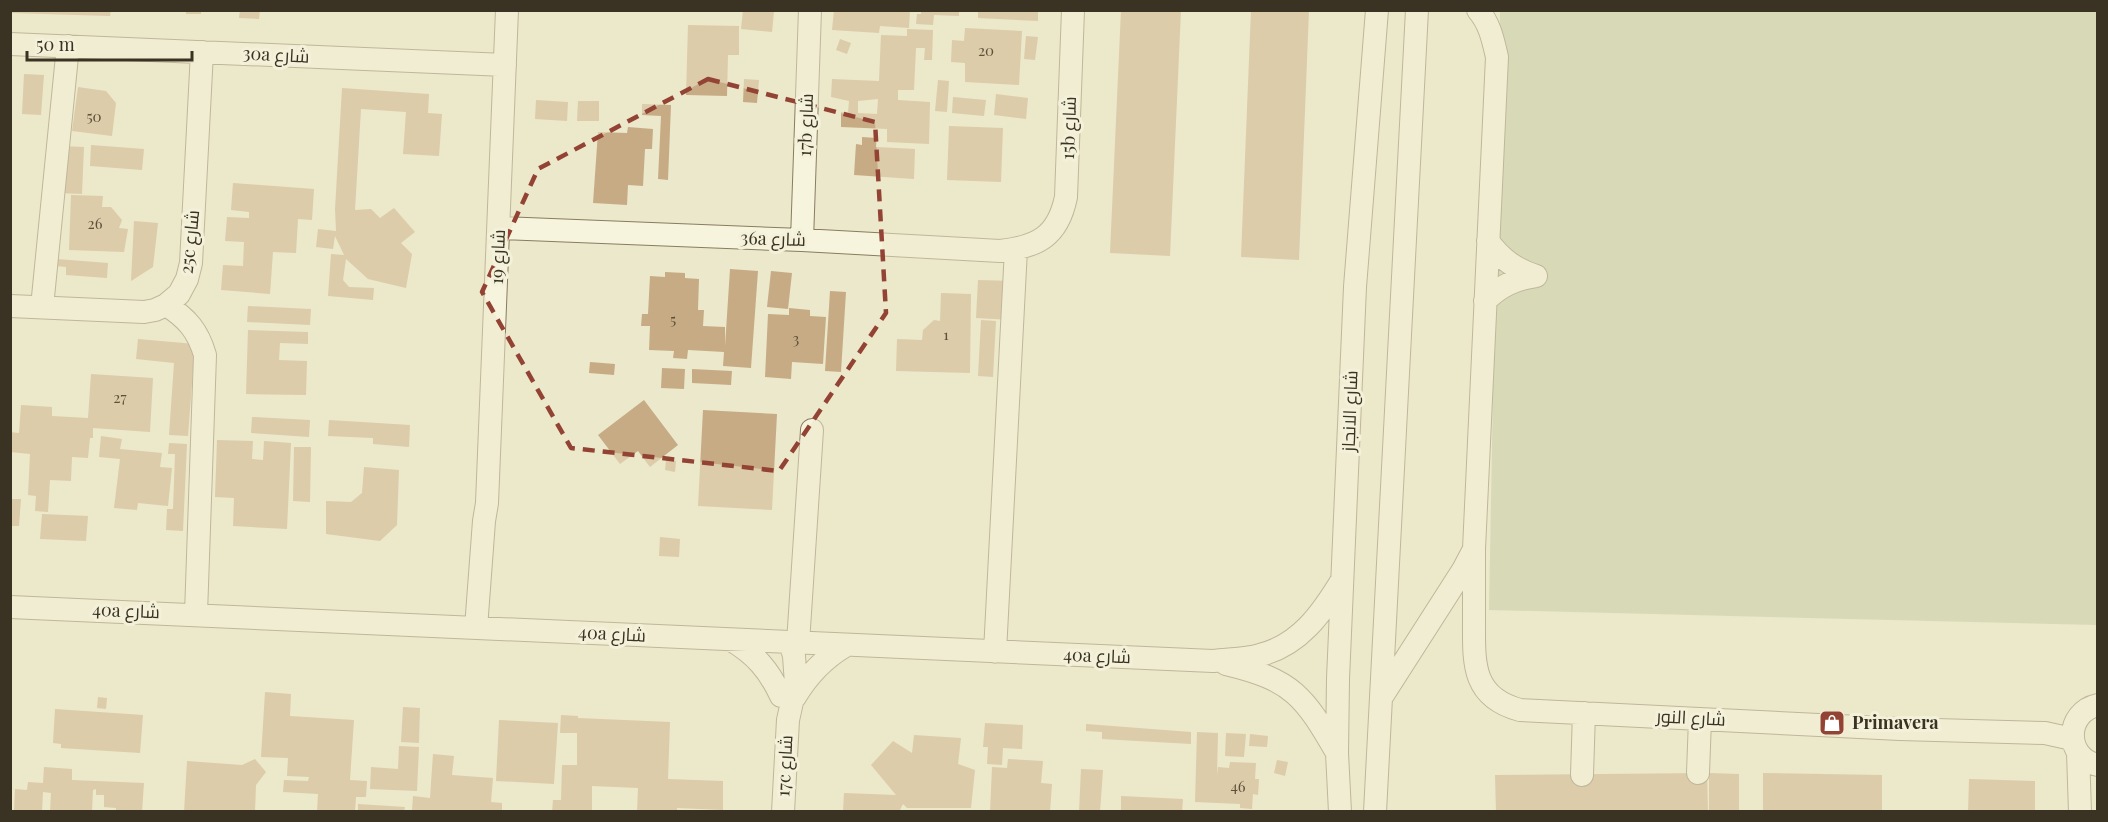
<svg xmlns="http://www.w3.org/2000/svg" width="2108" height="822" font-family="'Playfair Display',Cairo,serif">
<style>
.green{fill:#beca9f}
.building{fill:#c7ab84;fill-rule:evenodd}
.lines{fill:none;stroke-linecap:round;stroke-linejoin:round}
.minor-casing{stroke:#887c60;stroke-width:24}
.minor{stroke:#f7f4de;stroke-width:22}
.marked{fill:none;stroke:#934334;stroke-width:4.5;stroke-dasharray:12 8;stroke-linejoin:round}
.labels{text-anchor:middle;stroke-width:6;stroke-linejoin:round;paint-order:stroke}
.number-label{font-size:15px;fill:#5d503a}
.street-label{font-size:18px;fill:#3a3222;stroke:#f4f1da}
.poi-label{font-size:18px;font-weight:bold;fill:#3a3222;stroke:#f4f1da;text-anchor:start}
</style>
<rect width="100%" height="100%" fill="#ece8cb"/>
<!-- green -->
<path class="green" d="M 1500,11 L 2097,11 L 2097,625 L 1489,610 Z"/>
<!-- building -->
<path class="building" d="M 10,10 L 111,10 L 110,16 L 10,13 Z
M 186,10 L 201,10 L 201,14 L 186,14 Z
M 240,10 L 260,10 L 259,19 L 239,18 Z
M 743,10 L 774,11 L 772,32 L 741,29 Z
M 834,10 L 885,12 L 885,10 L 910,10 L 909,28 L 880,26 L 879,33 L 832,30 Z
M 921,10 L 959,10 L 959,16 L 934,15 L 933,25 L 916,24 L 917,14 L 921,14 Z
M 978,10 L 1038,10 L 1038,21 L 978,18 Z
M 1121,10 L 1181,10 L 1170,256 L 1110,253 Z
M 1251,10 L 1309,10 L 1299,260 L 1241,257 Z
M 688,25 L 739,26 L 739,55 L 728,55 L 727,96 L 686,95 Z
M 965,28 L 1022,31 L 1019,85 L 965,82 L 965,63 L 951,62 L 952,40 L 964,41 Z
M 907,29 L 933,30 L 932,60 L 924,60 L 925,48 L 916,48 L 914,90 L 898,90 L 898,100 L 930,102 L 929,144 L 887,142 L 887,129 L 841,127 L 841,112 L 848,113 L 849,101 L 831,97 L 832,79 L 879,81 L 881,35 L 907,36 ZM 878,99 L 877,114 L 858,113 L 858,101 Z
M 1026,36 L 1038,37 L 1035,60 L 1024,59 Z
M 840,39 L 851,43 L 847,54 L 836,50 Z
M 24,74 L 44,75 L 41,115 L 22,114 Z
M 744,79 L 759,80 L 757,103 L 743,102 Z
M 938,80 L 949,81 L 947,112 L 935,111 Z
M 78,87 L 106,91 L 116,103 L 112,136 L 72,131 Z
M 342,88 L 429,94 L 428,113 L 442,114 L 439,156 L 403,154 L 406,112 L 361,109 L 355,210 L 371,209 L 380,218 L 394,208 L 415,232 L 401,243 L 412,254 L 406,288 L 368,279 L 346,259 L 343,280 L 349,287 L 374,288 L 373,300 L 328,296 L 331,254 L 344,255 L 335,236 L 333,249 L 316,247 L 318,229 L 336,231 L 335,209 Z
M 996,94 L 1028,98 L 1026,119 L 994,115 Z
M 953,97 L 986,100 L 984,116 L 952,113 Z
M 536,100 L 568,102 L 567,121 L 535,119 Z
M 578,101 L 599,101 L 599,121 L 577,121 Z
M 642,104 L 671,105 L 668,180 L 658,179 L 661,116 L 642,115 Z
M 949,126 L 1003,128 L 1001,182 L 947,180 Z
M 628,127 L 653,129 L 652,149 L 645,149 L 643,186 L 628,185 L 627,205 L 593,203 L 598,132 L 627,133 Z
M 862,137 L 877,138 L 876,147 L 915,149 L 914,179 L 854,175 L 856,144 L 862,145 Z
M 91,145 L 144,149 L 142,170 L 90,166 Z
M 60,146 L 84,147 L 82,194 L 59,193 Z
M 233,183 L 314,189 L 312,220 L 298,219 L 296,253 L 273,252 L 270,294 L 221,290 L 223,265 L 243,266 L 244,242 L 225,241 L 227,217 L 249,218 L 249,212 L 231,210 Z
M 71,195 L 103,196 L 102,207 L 111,207 L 122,220 L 119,228 L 128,229 L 124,252 L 69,250 Z
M 134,221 L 158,223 L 153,267 L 131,281 Z
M 57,259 L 108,263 L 107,278 L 66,275 L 66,267 L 56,266 Z
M 730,269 L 758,271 L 751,368 L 723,366 L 724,352 L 688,350 L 687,359 L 673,358 L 674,351 L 649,350 L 650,326 L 641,326 L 642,314 L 648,314 L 650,276 L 665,277 L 665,272 L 685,273 L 685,278 L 699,279 L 698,310 L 704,310 L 703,326 L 725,327 L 725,346 Z
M 771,271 L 792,273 L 788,309 L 767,307 Z
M 978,280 L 1013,281 L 1011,320 L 976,318 Z
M 830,291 L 846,292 L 841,372 L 825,371 Z
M 941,293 L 971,294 L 970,373 L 896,371 L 897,339 L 922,340 L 923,330 L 934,320 L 940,321 Z
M 248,306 L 311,309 L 310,325 L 247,322 Z
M 789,308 L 810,310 L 810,316 L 826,317 L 823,364 L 792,362 L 791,379 L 765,377 L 768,314 L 789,315 Z
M 981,320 L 996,321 L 993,377 L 978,376 Z
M 248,330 L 308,332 L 308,344 L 280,343 L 279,360 L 307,361 L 306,395 L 246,394 Z
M 138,339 L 195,344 L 188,436 L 169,435 L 174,363 L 136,359 Z
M 590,362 L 615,364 L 614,375 L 589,373 Z
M 662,368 L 685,369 L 684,389 L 661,388 Z
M 692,369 L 732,371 L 731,385 L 692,383 Z
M 91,374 L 153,378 L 150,432 L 93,428 L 93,438 L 90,438 L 88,458 L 72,457 L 71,481 L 50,480 L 48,512 L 35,511 L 36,496 L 28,495 L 30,454 L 10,452 L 10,432 L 19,433 L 21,405 L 52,407 L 52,416 L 88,418 Z
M 644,400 L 678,445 L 650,467 L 638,451 L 620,464 L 598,435 Z
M 703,410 L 777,414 L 772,510 L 698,506 Z
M 252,417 L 310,420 L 309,437 L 251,433 Z
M 329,420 L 410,425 L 409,447 L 373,444 L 373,438 L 328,436 Z
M 101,436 L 122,439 L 120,449 L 162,453 L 160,467 L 172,468 L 168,506 L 138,503 L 137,510 L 114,508 L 120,459 L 99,457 Z
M 217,440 L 253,441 L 252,459 L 263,460 L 264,441 L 291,443 L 287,529 L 233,526 L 234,498 L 215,497 Z
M 169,443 L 187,444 L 183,531 L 166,530 L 167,509 L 173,509 L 175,454 L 168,454 Z
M 294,447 L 311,447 L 310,502 L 293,501 Z
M 666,460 L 676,461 L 675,472 L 665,470 Z
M 364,467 L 399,470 L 397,525 L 380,541 L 326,534 L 326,501 L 351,502 L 362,493 Z
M 10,499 L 21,499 L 19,526 L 10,526 Z
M 42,514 L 88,516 L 86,541 L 40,539 Z
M 660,537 L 680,539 L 679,557 L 659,556 Z
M 265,692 L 291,694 L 290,716 L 354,720 L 350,780 L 367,781 L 366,797 L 356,797 L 355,812 L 317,812 L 318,794 L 283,792 L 284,780 L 308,781 L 309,777 L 287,776 L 288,758 L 261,757 Z
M 98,697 L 107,698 L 106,709 L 97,708 Z
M 403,707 L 420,708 L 419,743 L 401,742 Z
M 55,709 L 143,715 L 140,753 L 61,748 L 61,744 L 53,743 Z
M 561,715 L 578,716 L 578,718 L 670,722 L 668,779 L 723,781 L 723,810 L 677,808 L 677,812 L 637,812 L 638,788 L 592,786 L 592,812 L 552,812 L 553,800 L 561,800 L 562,765 L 577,765 L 577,733 L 560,733 Z
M 499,720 L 558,723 L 554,784 L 496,781 Z
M 985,723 L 1023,725 L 1022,749 L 1003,748 L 1002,765 L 987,764 L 988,747 L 983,747 Z
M 1086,724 L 1191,732 L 1191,744 L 1102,739 L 1102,732 L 1086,731 Z
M 1197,732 L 1218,733 L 1217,775 L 1218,767 L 1229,768 L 1230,762 L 1256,763 L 1255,779 L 1259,779 L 1258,795 L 1253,794 L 1252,809 L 1240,808 L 1240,804 L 1195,802 Z
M 1226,733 L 1246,734 L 1244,757 L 1225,756 Z
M 1250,734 L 1268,736 L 1267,747 L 1249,746 Z
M 914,735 L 961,738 L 958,764 L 975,770 L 971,808 L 907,808 L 903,804 L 899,812 L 843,811 L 844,793 L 896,795 L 871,765 L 893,741 L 912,753 Z
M 399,746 L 419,747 L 417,791 L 370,789 L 371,767 L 398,769 Z
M 433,754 L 454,756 L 452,775 L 493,778 L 491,802 L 502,803 L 502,812 L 412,810 L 413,796 L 430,798 Z
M 255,759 L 266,772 L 256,785 L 255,812 L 184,812 L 187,761 L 242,765 Z
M 1008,759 L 1043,761 L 1041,783 L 1052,784 L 1050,812 L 990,812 L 992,767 L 1007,768 Z
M 1277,760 L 1288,762 L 1285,776 L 1274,773 Z
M 44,767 L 72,769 L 72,780 L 144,783 L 142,812 L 116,812 L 116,808 L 104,807 L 104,795 L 96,795 L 96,789 L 93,790 L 92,812 L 50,812 L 51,793 L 43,792 L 42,812 L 14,812 L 15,789 L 27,790 L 28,782 L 43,783 Z
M 1081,769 L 1103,770 L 1100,812 L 1079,812 Z
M 1707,773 L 1708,812 L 1496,812 L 1495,775 Z
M 1709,773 L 1739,774 L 1739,812 L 1709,812 Z
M 1763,773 L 1882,775 L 1882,812 L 1763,812 Z
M 1969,779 L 2035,781 L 2035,812 L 1968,812 Z
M 1121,796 L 1183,799 L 1182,812 L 1121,812 Z
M 358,804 L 405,807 L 404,812 L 358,812 Z"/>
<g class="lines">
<!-- minor casing -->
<g class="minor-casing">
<path id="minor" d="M 10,44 L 505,65
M 499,228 L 802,240 L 1000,251 C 1038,247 1058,236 1066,197 L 1073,10
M 802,240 L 810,10
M 1488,241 C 1501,259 1515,269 1536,276
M 1485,301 C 1500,286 1515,279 1536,276
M 166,305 C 187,318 198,331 205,355 L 196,614
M 10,306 L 144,312 L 155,310 L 166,305 L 179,294 L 187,279 L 191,263 L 202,52
M 42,307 L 68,46
M 1474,549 C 1474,573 1474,597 1474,620 C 1474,662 1471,697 1520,710 L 1900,729 L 2045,733 L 2072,739
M 10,607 L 1213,661 C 1229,659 1246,659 1260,655 C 1300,645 1322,613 1342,580
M 476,628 L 484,521 L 487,503 L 507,10
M 731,640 C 755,654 769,670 781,696
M 798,643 L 812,430
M 995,652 L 1016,249
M 1226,664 C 1293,680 1304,696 1337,753
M 795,697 C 808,675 823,659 845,646
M 1381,698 L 1463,570 L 1474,549 L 1497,57 C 1493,40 1490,24 1478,10
M 2098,705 C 2065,712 2064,758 2098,765
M 2078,752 L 2080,812
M 1698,773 L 1700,719
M 1582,775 L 1584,713
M 783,812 L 788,720 L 796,684 L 794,656 L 790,642
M 1340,812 L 1337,753 L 1338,679 L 1355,287 L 1377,10
M 1375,812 L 1417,10"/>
</g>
<!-- minor -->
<use href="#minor" class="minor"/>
</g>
<!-- marked area -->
<path d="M0 0H2108V822H0ZM 708,79 L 875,122 L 886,313 L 779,471 L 571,448 L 482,292 L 538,169 Z" fill="#ece8cb" fill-opacity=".55" fill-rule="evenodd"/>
<path class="marked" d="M 708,79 L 875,122 L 886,313 L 779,471 L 571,448 L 482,292 L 538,169 Z"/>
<!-- icons -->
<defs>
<g id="shop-square" transform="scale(1.35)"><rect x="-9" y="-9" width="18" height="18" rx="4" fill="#934334" stroke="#f4f1da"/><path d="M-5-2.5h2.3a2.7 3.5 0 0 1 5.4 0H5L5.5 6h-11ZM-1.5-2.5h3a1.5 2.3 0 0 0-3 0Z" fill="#fff"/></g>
</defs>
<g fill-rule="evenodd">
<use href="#shop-square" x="1832" y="723"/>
</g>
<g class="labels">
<!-- number labels -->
<g class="number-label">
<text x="986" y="56">20</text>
<text x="94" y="122">50</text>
<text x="95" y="229">26</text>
<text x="673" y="325">5</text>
<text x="946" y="340">1</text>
<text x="796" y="344">3</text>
<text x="120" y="403">27</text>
<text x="1238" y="792">46</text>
</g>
<!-- street labels -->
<g class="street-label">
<text transform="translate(276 55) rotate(3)" y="6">30a شارع</text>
<text transform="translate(806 125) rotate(-88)" y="6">17b شارع</text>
<text transform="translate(1069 128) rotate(-88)" y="6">15b شارع</text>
<text transform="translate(773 239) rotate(2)" y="6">36a شارع</text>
<text transform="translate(190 242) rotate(-84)" y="6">25c شارع</text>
<text transform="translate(498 257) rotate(-88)" y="6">شارع 19</text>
<text transform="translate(1350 411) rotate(-88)" y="6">شارع الانجاز</text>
<text transform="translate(126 611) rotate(2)" y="6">40a شارع</text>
<text transform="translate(612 634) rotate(3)" y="6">40a شارع</text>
<text transform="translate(1097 656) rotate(2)" y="6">40a شارع</text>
<text transform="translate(1691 718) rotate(3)" y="6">شارع النور</text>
<text transform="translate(785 766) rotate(-87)" y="6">17c شارع</text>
</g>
<!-- poi labels -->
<g class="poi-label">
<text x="1852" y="729">Primavera</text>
</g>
</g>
<!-- border -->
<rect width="2108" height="822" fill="none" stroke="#3a3222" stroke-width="24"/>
<!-- scale -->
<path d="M27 51v9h165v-9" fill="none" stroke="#3a3222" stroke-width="3"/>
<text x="36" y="51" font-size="18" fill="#3a3222" stroke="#f4f1da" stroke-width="4.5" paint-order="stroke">50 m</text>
</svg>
